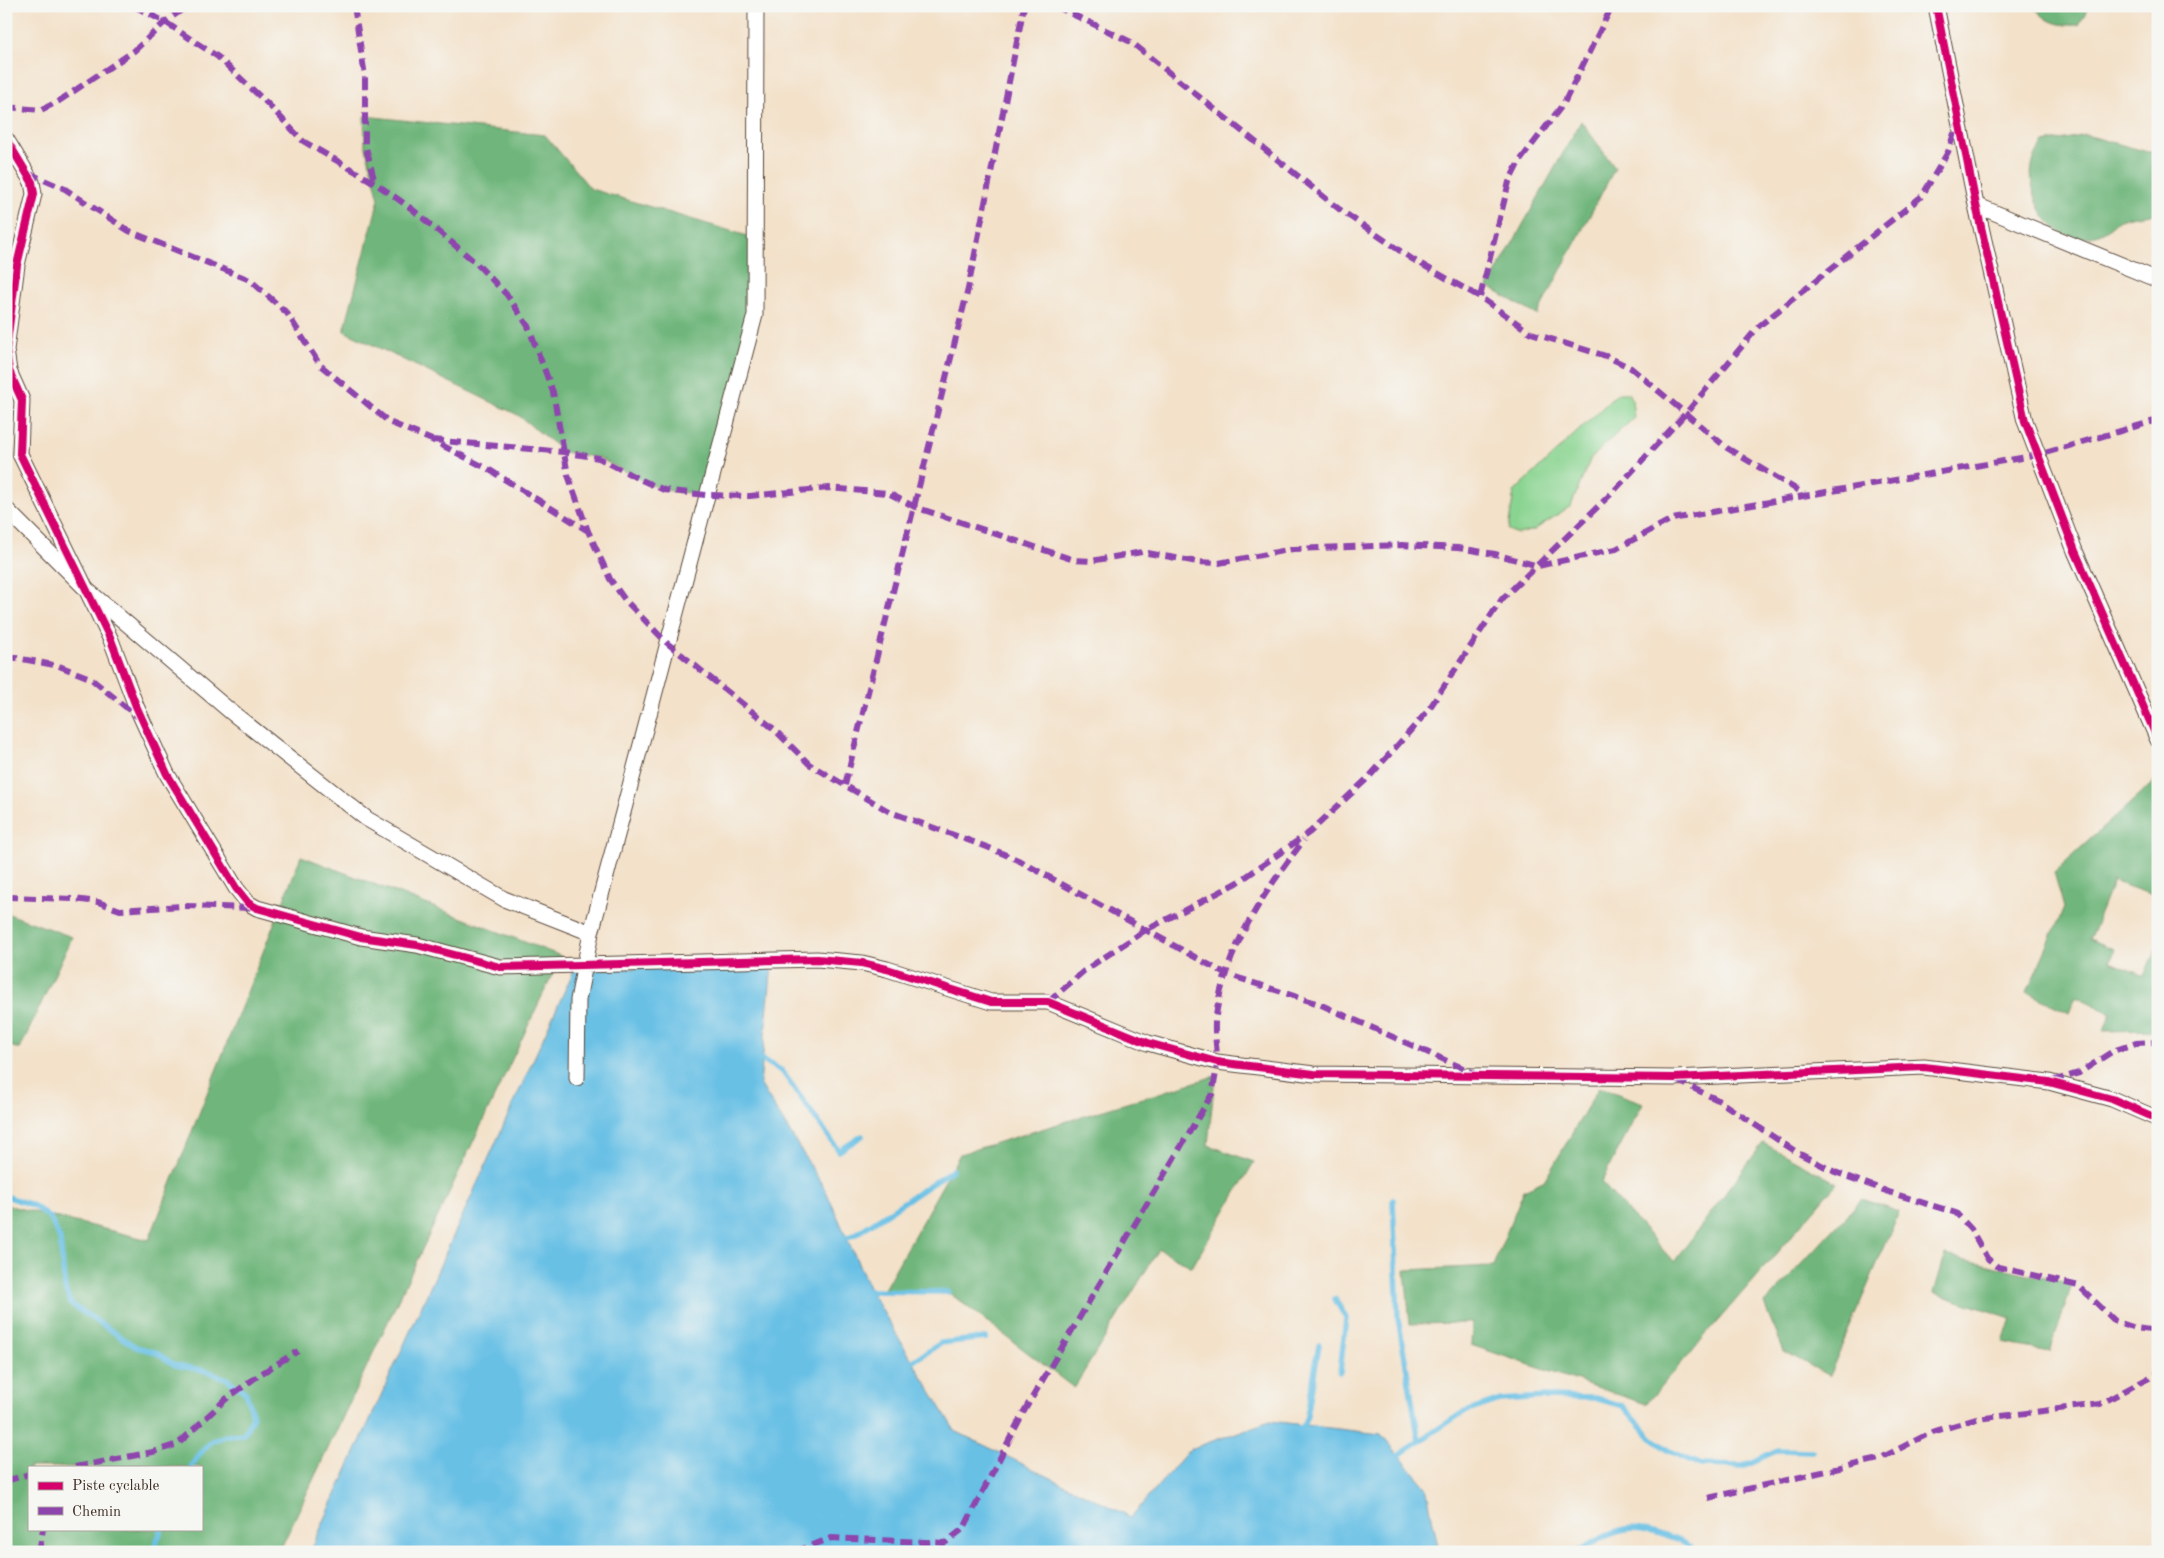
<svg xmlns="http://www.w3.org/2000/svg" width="2164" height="1558" font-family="'Old Standard TT',serif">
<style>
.green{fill:#8ad491;stroke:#627f58}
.forest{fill:#6fb67b;stroke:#55704c;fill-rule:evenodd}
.water{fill:#67c0e5;stroke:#517582}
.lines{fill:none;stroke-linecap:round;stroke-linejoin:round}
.stream{stroke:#67c0e5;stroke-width:5.5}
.minor-casing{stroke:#574538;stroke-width:17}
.minor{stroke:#fff;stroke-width:15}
.quiet{stroke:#8e44ad;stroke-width:6;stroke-dasharray:12 6;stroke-linecap:butt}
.cycleway-casing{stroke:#f6f6f2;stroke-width:11}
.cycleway{stroke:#d6006c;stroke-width:8}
</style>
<rect width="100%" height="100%" fill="#f6f6f2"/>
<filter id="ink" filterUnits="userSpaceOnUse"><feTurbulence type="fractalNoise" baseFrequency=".02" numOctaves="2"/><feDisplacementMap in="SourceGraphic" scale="10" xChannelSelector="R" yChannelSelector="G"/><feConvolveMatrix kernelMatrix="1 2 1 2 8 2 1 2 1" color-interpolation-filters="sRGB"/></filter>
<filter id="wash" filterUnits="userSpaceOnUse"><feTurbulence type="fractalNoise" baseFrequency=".0096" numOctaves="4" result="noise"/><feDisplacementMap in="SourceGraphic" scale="20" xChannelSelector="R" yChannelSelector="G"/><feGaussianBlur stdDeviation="1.12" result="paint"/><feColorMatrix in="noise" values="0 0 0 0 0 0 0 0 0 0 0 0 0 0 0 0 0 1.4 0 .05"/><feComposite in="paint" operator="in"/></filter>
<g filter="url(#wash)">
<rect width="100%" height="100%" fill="#f3e1c9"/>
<!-- green -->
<path class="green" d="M 1618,393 L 1628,393 L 1632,400 L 1634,418 L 1606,443 L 1590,460 L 1571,506 L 1534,530 L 1518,534 L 1508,530 L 1514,492 Z"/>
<!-- forest -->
<path class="forest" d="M 2034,6 L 2089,6 L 2079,25 C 2059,26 2046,23 2034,6 Z
M 364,116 L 545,135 L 591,189 L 754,238 L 755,315 L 706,495 L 664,490 L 637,478 L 599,458 L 564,452 L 518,415 L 344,331 L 379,199 L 365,144 Z
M 1581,121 L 1615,168 L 1537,315 L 1488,287 Z
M 2086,135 L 2148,152 L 2158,152 L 2158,214 C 2146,214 2131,216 2120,220 C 2114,222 2110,228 2105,231 C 2072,249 2045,228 2035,196 C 2029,174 2029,162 2044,143 Z
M 2158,778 L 2158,897 L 2113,881 L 2090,939 L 2114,949 L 2110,961 L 2144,975 L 2158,945 L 2158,1030 L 2104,1031 L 2111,1013 L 2076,996 L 2069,1013 L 2027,992 L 2064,908 L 2054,872 Z
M 301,856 L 561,956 L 279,1552 L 6,1552 L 6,1205 L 149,1240 ZM 29,1467 L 201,1467 L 201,1529 L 29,1529 Z
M 6,913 L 72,937 L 20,1049 L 6,1045 Z
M 1215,1076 L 1208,1145 L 1254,1162 L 1192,1267 L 1159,1249 L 1074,1388 L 948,1292 L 883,1291 L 960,1154 Z
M 1599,1087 L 1643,1103 L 1601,1182 L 1674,1262 L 1763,1143 L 1837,1183 L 1646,1404 L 1471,1345 L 1472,1323 L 1410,1324 L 1405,1270 L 1493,1266 L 1524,1190 L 1545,1180 Z
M 1862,1199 L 1899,1212 L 1829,1376 L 1784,1351 L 1764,1304 Z
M 1945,1255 L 2072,1284 L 2050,1352 L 2003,1343 L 2011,1318 L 1934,1293 Z"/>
<!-- water -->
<path class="water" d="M 772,965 L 760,1084 L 826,1191 L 871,1292 L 955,1431 L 1131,1517 L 1190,1449 L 1270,1421 L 1381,1434 L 1426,1487 L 1439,1552 L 310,1552 L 574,970 Z"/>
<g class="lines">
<!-- stream -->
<path class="stream" d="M 756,1056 L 782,1071 L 839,1151 L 862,1136
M 6,1196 L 34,1206 L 50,1218 L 60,1239 L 65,1289 L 71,1304 L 136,1347 L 155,1352 L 175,1365 L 207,1371 L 227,1379 L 246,1393 L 253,1416 L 244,1434 C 214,1435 207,1442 191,1467
M 1393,1200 L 1398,1318 L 1419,1441
M 841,1240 L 856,1234 L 952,1170
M 863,1291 L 948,1292
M 1335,1299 L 1346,1318 L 1340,1372
M 907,1365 L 941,1343 L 986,1338
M 1301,1431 L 1307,1416 L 1319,1345
M 1394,1458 L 1462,1413 L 1500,1400 L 1544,1397 L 1595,1398 L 1623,1406 L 1652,1438 L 1669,1451 L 1701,1465 L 1743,1466 L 1778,1450 L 1812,1451
M 152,1552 L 162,1529
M 1576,1552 C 1592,1543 1608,1533 1626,1530 C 1645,1526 1683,1541 1699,1552"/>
</g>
</g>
<g filter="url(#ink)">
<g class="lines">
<!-- minor casing -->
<g class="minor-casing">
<path id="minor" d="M 1936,6 L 1976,205 L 2025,421 L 2075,551 L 2158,740
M 6,139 L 32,182 L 34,194 L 17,265 L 6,350 L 9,371 L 22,400 L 20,454 L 111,640 L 136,706 L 167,774 L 236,888 L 248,903 L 257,908 L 361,937 L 417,945 L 500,967 L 817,959 L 862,963 L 887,969 L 991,1002 L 1048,1002 L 1148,1043 L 1217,1062 L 1314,1074 L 1674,1078 L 1924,1067 L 2049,1082 L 2112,1099 L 2158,1119
M 1976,205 L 2158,280
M 6,509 L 86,589 L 230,711 L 367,819 L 504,899 L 591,933 L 755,315 L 756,6
M 577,1078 L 578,1000 L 591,933"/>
</g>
<!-- minor -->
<use href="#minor" class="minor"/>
<!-- quiet -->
<path class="quiet" d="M 134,6 L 165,22 L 218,57 L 268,104 L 303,141 L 375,183 L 412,209 L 476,263 L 507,295 L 528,326 L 553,392 L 568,475 L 588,531 L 610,579 L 625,600 L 667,643 L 774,729 L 809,764 L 890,812 L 987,847 L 1018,860 L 1226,974 L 1319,1004 L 1474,1073
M 354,6 L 365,76 L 365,144 L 375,183
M 1055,6 L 1131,42 L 1339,209 L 1412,259 L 1480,297 L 1531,333 L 1606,356 L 1631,368 L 1727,448 L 1804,494
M 6,107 L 41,110 L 59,101 L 134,51 L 165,22 L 187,6
M 28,173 L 65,189 L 129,231 L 250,280 L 287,313 L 320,365 L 389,422 L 432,440 L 488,469 L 588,531
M 1480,297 L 1509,182 L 1519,162 L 1564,103 L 1612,6
M 432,440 L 564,452 L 599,458 L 637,478 L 664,490 L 706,495 L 750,496 L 829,488 L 888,493 L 915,507 L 1074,560 L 1091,561 L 1142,552 L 1198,562 L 1219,563 L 1293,549 L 1402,545 L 1458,548 L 1495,554 L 1538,566 L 1616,549 L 1672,519 L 2038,455 L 2158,420
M 6,656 L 59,666 L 90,678 L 138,717
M 845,785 L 968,289 L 1024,6
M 6,897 L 74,899 L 98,902 L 120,910 L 184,906 L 252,908
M 1048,1002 L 1085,970 L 1144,931 L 1237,883 L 1310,832 L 1370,776 L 1427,712 L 1502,599 L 1613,492 L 1686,413 L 1759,326 L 1922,196 L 1948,152 L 1957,124
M 1676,1080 L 1716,1099 L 1798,1153 L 1835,1172 L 1889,1192 L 1956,1213 L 1971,1229 L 1987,1258 L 1998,1267 L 2079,1286 L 2115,1321 L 2135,1328 L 2158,1331
M 2052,1081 L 2079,1073 L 2113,1051 L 2136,1043 L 2158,1042
M 75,1467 L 153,1452 L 178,1444 L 226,1399 L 262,1373 L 298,1351
M 6,1481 L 29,1474
M 1708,1498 L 1879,1459 L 1932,1432 L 1977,1419 L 2100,1404 L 2158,1373
M 39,1552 L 43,1529
M 795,1552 L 831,1538 L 945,1543 L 964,1528 L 1023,1413 L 1212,1094 C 1214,1083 1217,1071 1217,1060 C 1217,1045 1213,1029 1216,1015 C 1226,948 1264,892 1304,840"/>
<!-- cycleway casing -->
<g class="cycleway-casing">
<path id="cycleway" d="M 1936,6 L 1976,205 L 2025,421 L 2075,551 L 2158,740
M 6,139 L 32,182 L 34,194 L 17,265 L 6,350 L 9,371 L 22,400 L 20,454 L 111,640 L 136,706 L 167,774 L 236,888 L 248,903 L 257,908 L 361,937 L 417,945 L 500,967 L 817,959 L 862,963 L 887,969 L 991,1002 L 1048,1002 L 1148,1043 L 1217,1062 L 1314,1074 L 1674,1078 L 1924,1067 L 2049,1082 L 2112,1099 L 2158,1119"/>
</g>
<!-- cycleway -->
<use href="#cycleway" class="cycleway"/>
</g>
</g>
<!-- margin -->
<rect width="2164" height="1558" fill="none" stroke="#f6f6f2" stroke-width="25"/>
<!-- legend -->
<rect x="28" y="1466" width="175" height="65" fill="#f6f6f2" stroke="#aba49d"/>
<rect x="38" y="1482" width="25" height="8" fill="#d6006c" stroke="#aba49d"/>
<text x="72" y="1490" font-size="15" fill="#3b2a1e">Piste cyclable</text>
<rect x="38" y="1507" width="25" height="8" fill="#8e44ad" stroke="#aba49d"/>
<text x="72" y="1516" font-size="15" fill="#3b2a1e">Chemin</text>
</svg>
